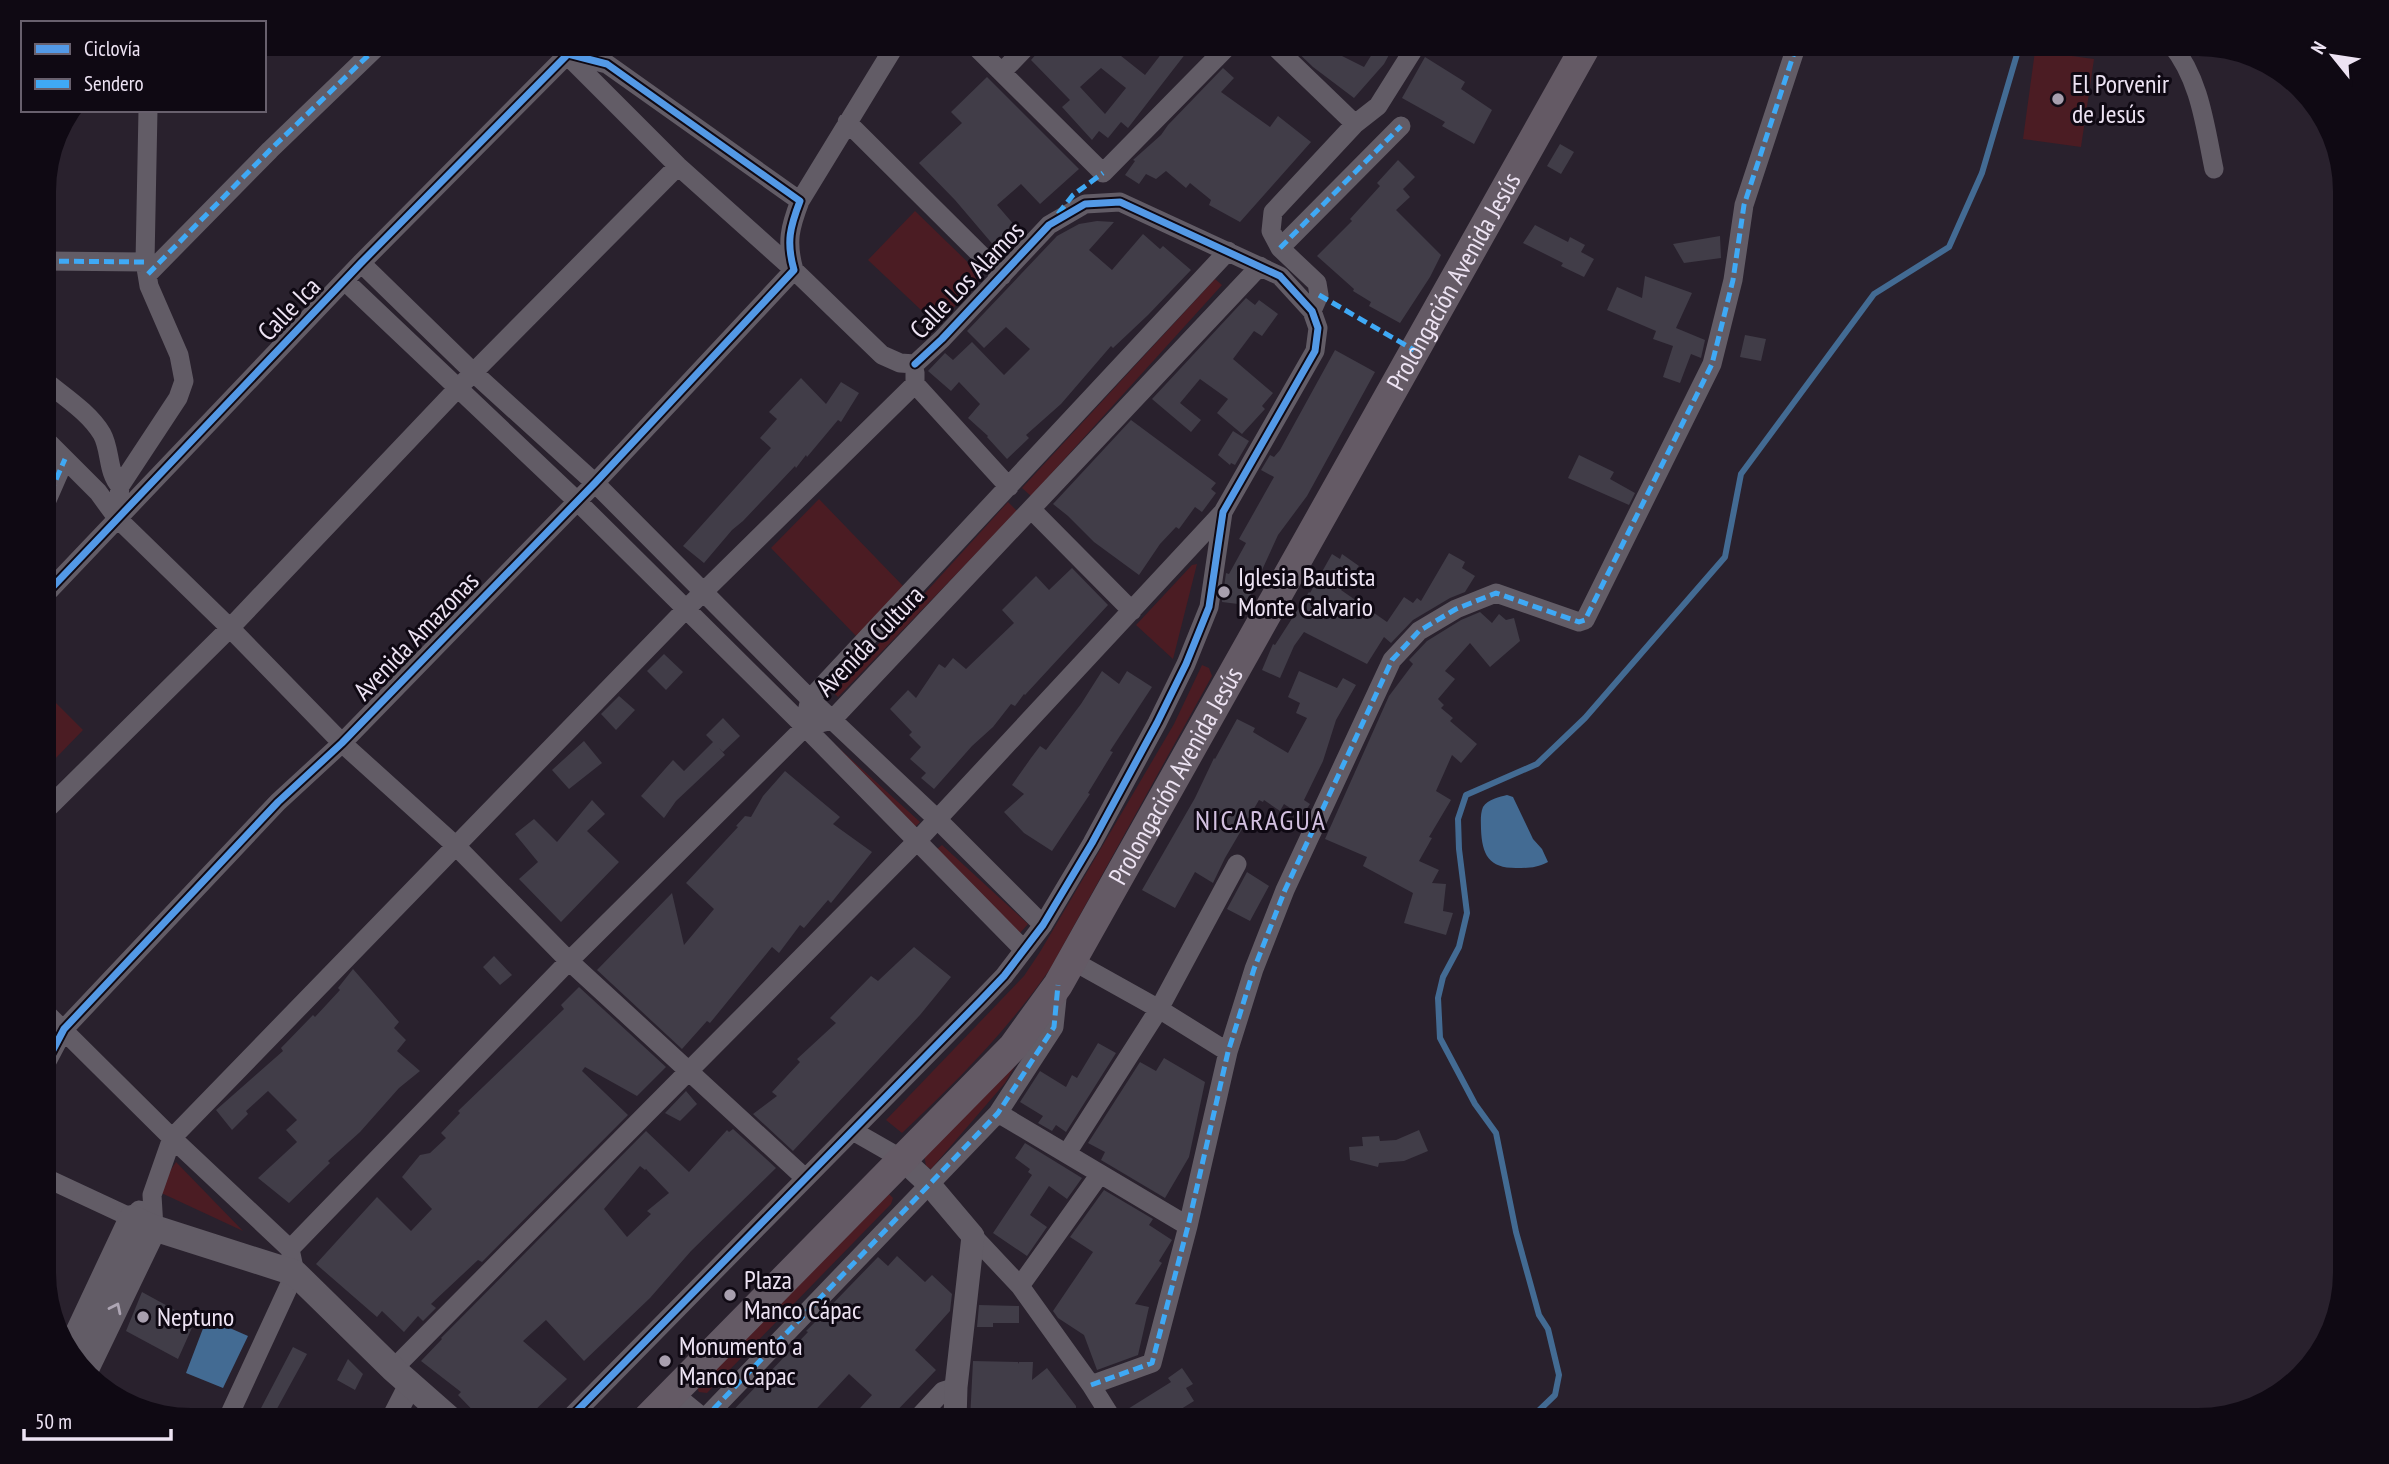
<svg xmlns="http://www.w3.org/2000/svg" width="2389" height="1464" font-family="'PT Sans Narrow',sans-serif">
<style>
.green{fill:#4b1c23}
.water{fill:#436b93}
.lines{fill:none;stroke-linecap:round;stroke-linejoin:round}
.stream{stroke:#436b93;stroke-width:6}
.building{fill:#413d48;fill-rule:evenodd}
.minor{stroke:#625c66;stroke-width:19}
.tertiary{stroke:#625c66;stroke-width:23}
.secondary{stroke:#625c66;stroke-width:26}
.primary{stroke:#645a65;stroke-width:30}
.quiet{stroke:#3fa9f5;stroke-width:5;stroke-dasharray:10 5;stroke-linecap:butt}
.cycleway-casing{stroke:#0f0913;stroke-width:11}
.cycleway{stroke:#5399e6;stroke-width:7}
.oneway{stroke:#aea6b4}
.poi-dot{fill:#a89fae;stroke:#0f0913;stroke-width:2.5}
.labels{text-anchor:middle;stroke-width:6;stroke-linejoin:round;paint-order:stroke}
.poi-label{font-size:26px;fill:#ede3f3;stroke:#0f0913;text-anchor:start}
.street-label{font-size:26px;fill:#ede3f3;stroke:#0f0913}
.neighbourhood-label{font-size:28px;letter-spacing:2px;fill:#d3c0e0;stroke:#0f0913}
</style>
<rect width="100%" height="100%" fill="#29212d"/>
<!-- green -->
<path class="green" d="M 2035,51 L 2094,59 L 2081,147 L 2023,139 Z
M 915,211 L 983,277 L 937,325 L 868,260 Z
M 1215,279 L 1222,285 L 1031,496 L 1022,488 Z
M 819,499 L 904,587 L 858,638 L 771,548 Z
M 1008,502 L 1017,511 L 838,697 L 834,693 Z
M 1197,564 L 1173,659 L 1136,625 L 1192,565 Z
M 1202,665 L 1209,668 L 1212,676 L 1050,969 C 1007,1031 956,1082 902,1133 L 886,1120 L 1024,976 L 1040,952 L 1174,724 Z
M 44,691 L 83,730 L 53,761 L 44,752 Z
M 830,740 L 920,822 L 910,832 Z
M 942,845 L 1028,924 L 1020,933 L 932,853 Z
M 1019,1059 L 1005,1083 L 931,1169 L 926,1166 L 924,1154 Z
M 176,1162 L 243,1231 L 157,1191 Z
M 889,1194 L 893,1198 L 891,1204 L 707,1393 L 699,1392 L 697,1388 Z"/>
<!-- water -->
<path class="water" d="M 1507,795 L 1513,797 L 1533,839 L 1542,849 L 1548,862 C 1537,868 1528,868 1516,868 C 1489,868 1482,855 1481,829 C 1481,823 1480,814 1483,807 C 1488,799 1500,797 1507,795 Z
M 207,1318 L 248,1336 L 223,1388 L 186,1373 Z"/>
<g class="lines">
<!-- stream -->
<path class="stream" d="M 1529,1420 L 1555,1395 L 1559,1375 L 1548,1329 L 1539,1315 L 1516,1232 L 1496,1133 L 1475,1104 L 1440,1038 L 1438,998 L 1443,977 L 1459,947 L 1467,913 L 1459,849 L 1458,819 L 1466,795 L 1537,764 L 1585,718 L 1725,557 L 1741,474 L 1874,294 L 1949,247 L 1982,173 L 2020,44"/>
</g>
<!-- building -->
<path class="building" d="M 1041,44 L 1106,44 L 1145,75 L 1169,44 L 1193,44 L 1128,128 L 1121,122 L 1108,138 L 1099,131 L 1092,140 L 1062,107 L 1070,100 L 1031,60 L 1038,52 ZM 1101,68 L 1126,88 L 1105,114 L 1080,87 Z
M 1289,44 L 1332,44 L 1328,49 L 1364,67 L 1377,46 L 1390,53 L 1384,64 L 1354,98 L 1313,67 Z
M 1425,57 L 1465,82 L 1461,89 L 1492,110 L 1474,144 L 1442,126 L 1445,122 L 1402,98 Z
M 1223,68 L 1234,78 L 1221,92 L 1270,127 L 1278,116 L 1311,142 L 1240,222 L 1209,205 L 1211,200 L 1190,183 L 1186,188 L 1166,171 L 1156,179 L 1146,174 L 1139,184 L 1125,175 L 1135,161 L 1133,160 L 1161,135 L 1168,125 Z
M 987,77 L 1079,169 L 1040,204 L 1021,184 L 997,205 L 1016,227 L 995,247 L 955,200 L 919,163 L 962,123 L 951,112 Z
M 1560,144 L 1574,152 L 1561,174 L 1547,166 Z
M 1398,160 L 1415,177 L 1403,189 L 1410,197 L 1396,210 L 1441,255 L 1430,277 L 1400,323 L 1369,306 L 1371,302 L 1353,291 L 1354,289 L 1317,256 L 1352,221 L 1350,219 L 1380,186 L 1377,183 Z
M 1097,221 L 1114,222 L 1089,250 L 1112,270 L 1143,234 L 1160,249 L 1163,246 L 1191,270 L 1148,315 L 1113,348 L 1111,346 L 1061,404 L 1026,435 L 1029,438 L 1007,459 L 987,437 L 988,436 L 968,418 L 980,404 L 959,382 L 951,391 L 928,371 L 945,353 L 953,360 L 972,342 L 1004,375 L 1030,349 L 1006,327 L 984,348 L 967,331 L 1057,236 L 1079,224 Z
M 1535,225 L 1568,242 L 1570,237 L 1585,245 L 1581,252 L 1594,259 L 1584,277 L 1561,266 L 1563,263 L 1523,243 Z
M 1720,236 L 1721,258 L 1684,263 L 1673,244 Z
M 1645,276 L 1692,293 L 1676,328 L 1705,340 L 1701,358 L 1691,354 L 1680,383 L 1663,377 L 1673,346 L 1653,339 L 1656,331 L 1607,310 L 1617,287 L 1642,298 Z
M 1246,298 L 1255,305 L 1259,300 L 1278,314 L 1262,336 L 1254,331 L 1233,359 L 1273,393 L 1262,406 L 1265,409 L 1242,434 L 1217,413 L 1228,399 L 1200,379 L 1180,403 L 1201,420 L 1191,432 L 1152,399 Z
M 1745,335 L 1766,339 L 1761,361 L 1740,357 Z
M 1335,350 L 1375,372 L 1307,496 L 1278,535 L 1246,605 L 1222,602 L 1226,573 L 1229,574 L 1246,543 L 1239,539 L 1274,477 L 1261,470 L 1270,455 L 1274,457 L 1280,450 Z
M 801,378 L 826,404 L 841,382 L 859,393 L 841,422 L 838,420 L 807,457 L 806,455 L 796,468 L 795,466 L 743,521 L 732,530 L 704,563 L 683,546 L 771,448 L 760,438 L 777,419 L 769,412 Z
M 1131,420 L 1216,483 L 1211,489 L 1216,493 L 1202,512 L 1195,507 L 1179,529 L 1176,527 L 1160,544 L 1139,575 L 1094,542 L 1068,516 L 1053,504 Z
M 1233,431 L 1249,441 L 1235,465 L 1231,463 L 1230,465 L 1218,455 Z
M 1579,455 L 1614,472 L 1610,479 L 1635,493 L 1629,505 L 1568,478 Z
M 1449,553 L 1465,562 L 1462,568 L 1475,576 L 1465,592 L 1450,598 L 1413,620 L 1391,643 L 1384,637 L 1367,664 L 1304,632 L 1294,646 L 1280,678 L 1262,670 L 1273,644 L 1275,645 L 1309,592 L 1310,593 L 1332,554 L 1340,559 L 1342,554 L 1359,566 L 1341,590 L 1387,622 L 1404,597 L 1413,603 L 1417,598 L 1421,601 Z
M 1072,568 L 1108,605 L 1025,695 L 1024,694 L 1015,706 L 1011,704 L 993,727 L 972,746 L 934,789 L 921,778 L 926,773 L 910,759 L 921,747 L 909,735 L 912,732 L 890,709 L 908,690 L 916,698 L 939,664 L 945,668 L 953,658 L 966,669 L 1014,623 L 1002,610 L 1036,576 L 1049,590 Z
M 1480,612 L 1492,623 L 1499,614 L 1506,620 L 1514,618 L 1520,641 L 1490,667 L 1470,643 L 1445,671 L 1455,679 L 1438,699 L 1444,705 L 1441,708 L 1453,718 L 1450,721 L 1477,744 L 1461,763 L 1452,755 L 1436,791 L 1451,800 L 1429,837 L 1432,838 L 1419,861 L 1439,870 L 1432,883 L 1446,884 L 1443,911 L 1453,913 L 1446,935 L 1404,923 L 1413,893 L 1363,866 L 1367,857 L 1325,839 L 1389,696 L 1413,664 L 1409,660 L 1427,641 L 1461,620 Z
M 664,654 L 683,672 L 666,690 L 647,671 Z
M 1102,671 L 1119,684 L 1127,671 L 1152,687 L 1110,751 L 1113,752 L 1088,793 L 1090,794 L 1052,851 L 1024,833 L 1004,812 L 1024,794 L 1012,785 L 1031,758 L 1040,746 L 1046,750 L 1081,704 Z
M 1299,671 L 1337,688 L 1343,678 L 1356,685 L 1336,720 L 1323,761 L 1304,800 L 1310,804 L 1302,816 L 1284,804 L 1280,811 L 1264,800 L 1263,802 L 1259,800 L 1225,858 L 1213,883 L 1195,872 L 1175,908 L 1142,890 L 1195,798 L 1214,758 L 1215,759 L 1237,719 L 1255,728 L 1253,732 L 1288,753 L 1307,718 L 1296,713 L 1300,703 L 1288,697 Z
M 619,696 L 635,710 L 616,730 L 601,714 Z
M 723,718 L 740,736 L 723,752 L 719,748 L 725,755 L 676,801 L 664,818 L 641,796 L 673,760 L 684,771 L 713,742 L 706,735 Z
M 584,741 L 602,763 L 569,789 L 552,770 Z
M 785,771 L 840,817 L 833,824 L 872,852 L 831,903 L 828,900 L 804,928 L 800,925 L 779,953 L 772,947 L 710,1023 L 707,1021 L 682,1049 L 597,970 L 672,893 L 684,945 L 714,909 L 686,883 L 738,827 L 736,826 L 745,816 L 751,817 L 763,796 Z
M 592,800 L 605,814 L 587,831 L 619,862 L 561,922 L 519,879 L 538,862 L 515,834 L 534,819 L 557,842 Z
M 1247,872 L 1269,886 L 1250,921 L 1227,909 Z
M 914,947 L 951,977 L 920,1015 L 793,1151 L 753,1114 L 777,1096 L 772,1092 L 800,1062 L 797,1059 L 836,1023 L 830,1018 L 871,976 L 878,981 Z
M 494,956 L 512,975 L 500,985 L 483,967 Z
M 353,969 L 399,1022 L 394,1028 L 406,1040 L 397,1051 L 420,1071 L 399,1088 L 360,1132 L 328,1161 L 330,1163 L 289,1203 L 258,1178 L 297,1142 L 286,1130 L 297,1120 L 268,1091 L 246,1111 L 248,1114 L 232,1130 L 216,1110 L 283,1051 L 281,1048 L 313,1015 L 315,1017 L 340,990 L 338,988 Z
M 579,987 L 666,1067 L 637,1096 L 585,1067 L 582,1071 L 628,1115 L 482,1262 L 478,1260 L 431,1304 L 436,1308 L 423,1321 L 418,1316 L 404,1332 L 382,1311 L 377,1317 L 316,1264 L 377,1197 L 411,1231 L 432,1209 L 402,1177 L 420,1155 L 430,1153 L 446,1138 L 441,1133 L 460,1113 L 458,1111 L 564,1009 L 561,1005 Z
M 1098,1043 L 1116,1053 L 1066,1132 L 1056,1125 L 1052,1131 L 1038,1123 L 1043,1116 L 1020,1102 L 1040,1071 L 1066,1087 L 1072,1075 L 1077,1078 Z
M 1164,1058 L 1205,1082 L 1189,1157 L 1165,1198 L 1101,1160 L 1105,1152 L 1088,1143 L 1140,1062 L 1156,1071 Z
M 686,1091 L 697,1104 L 680,1121 L 665,1113 Z
M 733,1129 L 776,1168 L 691,1251 L 650,1298 L 584,1361 L 546,1320 L 523,1341 L 567,1379 L 525,1420 L 482,1420 L 458,1395 L 461,1392 L 421,1361 L 442,1339 L 441,1338 L 646,1131 L 689,1172 L 727,1130 L 729,1132 ZM 640,1166 L 645,1170 L 646,1169 L 669,1193 L 647,1211 L 651,1214 L 627,1237 L 604,1209 Z
M 1419,1130 L 1428,1151 L 1404,1161 L 1379,1163 L 1378,1167 L 1350,1160 L 1349,1147 L 1363,1146 L 1362,1137 L 1379,1136 L 1380,1141 L 1396,1140 Z
M 1025,1143 L 1082,1178 L 1067,1199 L 1049,1186 L 1030,1215 L 1047,1227 L 1027,1256 L 993,1233 L 1032,1175 L 1028,1172 L 1030,1169 L 1015,1158 Z
M 1104,1190 L 1153,1219 L 1149,1225 L 1172,1240 L 1159,1261 L 1162,1263 L 1135,1304 L 1149,1307 L 1138,1355 L 1097,1370 L 1084,1335 L 1058,1318 L 1053,1311 L 1093,1252 L 1070,1237 Z
M 897,1256 L 925,1282 L 932,1275 L 952,1294 L 950,1311 L 915,1350 L 936,1370 L 888,1420 L 849,1420 L 872,1395 L 849,1374 L 806,1420 L 724,1420 L 808,1332 L 806,1331 L 815,1322 L 878,1257 L 888,1266 Z
M 142,1292 L 195,1321 L 178,1359 L 126,1331 Z
M 979,1305 L 1019,1306 L 1019,1323 L 993,1323 L 993,1327 L 977,1327 Z
M 293,1347 L 307,1354 L 273,1416 L 260,1410 Z
M 348,1359 L 363,1374 L 355,1390 L 337,1380 Z
M 973,1361 L 1018,1362 L 1018,1364 L 1019,1362 L 1033,1362 L 1032,1380 L 1047,1368 L 1076,1406 L 1076,1420 L 970,1420 Z
M 1182,1368 L 1193,1384 L 1186,1388 L 1194,1401 L 1173,1414 L 1177,1420 L 1125,1420 L 1123,1412 L 1171,1382 L 1168,1378 Z"/>
<g class="lines">
<!-- minor -->
<path class="minor" d="M 556,44 L 678,166 L 794,270 L 882,355 L 900,363 L 915,364
M 973,44 L 1103,173 L 1230,44
M 1272,44 L 1355,124
M 2171,44 C 2200,79 2205,126 2214,169
M 1003,71 L 1029,44
M 847,122 L 1002,276
M 800,201 L 896,44
M 1280,248 L 1401,126
M 44,261 L 145,262
M 361,263 L 475,374 L 595,483 L 810,699 L 937,819 L 1043,925
M 148,274 L 270,150 L 380,44
M 345,281 L 577,501 L 805,727 L 1024,950
M 1312,311 L 1319,295 L 1317,283 L 1280,248 L 1271,231 L 1273,212 L 1355,124 L 1378,106 L 1417,44
M 915,372 L 915,384 L 1009,487
M 44,380 C 63,396 89,412 102,434 C 111,450 107,472 120,486
M 44,438 L 98,492 L 117,518 L 230,628 L 342,743 L 456,846 L 569,961 L 805,1178
M 44,507 L 65,459
M 1031,509 L 1132,611
M 117,518 L 120,486 L 178,398 L 184,381 L 179,355 L 149,286 L 145,262 L 148,110
M 44,596 L 361,263 L 568,54 L 607,64 L 800,201 C 790,227 786,242 794,270 L 595,483 L 342,743 L 278,802 L 64,1029 L 44,1067
M 807,712 L 810,699 L 1228,251
M 820,723 L 832,720 L 1260,266
M 44,812 L 230,628 L 458,388 L 678,166
M 1073,961 L 1159,1009 L 1228,1052
M 44,1011 L 172,1138 L 290,1249 L 295,1273 L 227,1420
M 998,1113 L 1188,1226
M 853,1131 L 902,1159
M 1067,1153 L 1159,1009 L 1237,864
M 44,1177 L 132,1218 L 139,1210
M 154,1228 L 152,1195 L 172,1138 L 686,609 L 915,384
M 973,1236 L 1020,1286 L 1091,1385 L 1113,1420
M 290,1249 L 569,961 L 805,727
M 1020,1286 L 1100,1174
M 393,1369 L 917,841 L 1223,512
M 1091,1385 L 1152,1363 L 1188,1226 L 1228,1052 L 1254,969 L 1285,890 L 1392,660 L 1419,631 L 1456,609 L 1496,593 L 1579,622 L 1585,620 L 1712,364 L 1733,280 L 1744,205 L 1797,44
M 673,1393 L 706,1420
M 568,1420 L 982,999 L 1004,976 L 1043,925 L 1092,843 L 1157,723 L 1186,664 L 1209,607 L 1223,512 L 1315,351 L 1318,328 L 1312,311 L 1280,276 L 1120,202 L 1085,204 L 1049,225 L 942,339 L 915,364
M 703,1420 L 998,1113 L 1054,1027 L 1058,989
M 916,1420 L 943,1391 L 956,1387"/>
<!-- tertiary -->
<path class="tertiary" d="M 902,1159 L 929,1184 L 973,1236 L 956,1387 L 955,1420
M 392,1420 L 410,1385"/>
<!-- secondary -->
<path class="secondary" d="M 69,1352 L 132,1218 L 154,1228 L 295,1273 L 393,1369 L 451,1420
M 86,1369 L 154,1228"/>
<!-- primary -->
<path class="primary" id="s1" d="M 646,1420 L 1013,1047 L 1058,985 L 1587,44"/>
<!-- quiet -->
<path class="quiet" d="M 2179,54 L 2192,44
M 1058,214 L 1073,195 L 1103,173
M 1280,248 L 1401,126
M 44,261 L 145,262
M 148,274 L 270,150 L 380,44
M 1319,295 L 1414,350
M 44,507 L 65,459
M 1091,1385 L 1152,1363 L 1188,1226 L 1228,1052 L 1254,969 L 1285,890 L 1392,660 L 1419,631 L 1456,609 L 1496,593 L 1579,622 L 1585,620 L 1712,364 L 1733,280 L 1744,205 L 1797,44
M 703,1420 L 998,1113 L 1054,1027 L 1058,985"/>
<!-- cycleway casing -->
<g class="cycleway-casing">
<path id="cycleway" d="M 44,596 L 361,263 L 568,54 L 607,64 L 800,201 C 790,227 786,242 794,270 L 595,483 L 342,743 L 278,802 L 64,1029 L 44,1067
M 568,1420 L 982,999 L 1004,976 L 1043,925 L 1092,843 L 1157,723 L 1186,664 L 1209,607 L 1223,512 L 1315,351 L 1318,328 L 1312,311 L 1280,276 L 1120,202 L 1085,204 L 1049,225 L 942,339 L 915,364"/>
</g>
<!-- cycleway -->
<use href="#cycleway" class="cycleway"/>
</g>
<!-- one-way arrows -->
<defs><path id="oneway-chevron" d="M-2-3.5L2.5 0L-2 3.5" fill="none" stroke-width="1.6" stroke-linecap="round" stroke-linejoin="round" transform="scale(1.75)"/></defs>
<use class="oneway" href="#oneway-chevron" transform="translate(116 1308) rotate(-64)"/>
<!-- markers -->
<g class="poi-dot">
<circle cx="2058" cy="99" r="7"/>
<circle cx="1224" cy="592" r="7"/>
<circle cx="730" cy="1295" r="7"/>
<circle cx="143" cy="1317" r="7"/>
<circle cx="665" cy="1361" r="7"/>
</g>
<g class="labels">
<!-- poi labels -->
<g class="poi-label">
<text x="2072" y="93">El Porvenir<tspan x="2072" dy="30">de Jesús</tspan></text>
<text x="1238" y="586">Iglesia Bautista<tspan x="1238" dy="30">Monte Calvario</tspan></text>
<text x="744" y="1289">Plaza<tspan x="744" dy="30">Manco Cápac</tspan></text>
<text x="157" y="1326">Neptuno</text>
<text x="679" y="1355">Monumento a<tspan x="679" dy="30">Manco Capac</tspan></text>
</g>
<!-- street labels -->
<g class="street-label">
<text transform="translate(967 280) rotate(-46)" y="9">Calle Los Alamos</text>
<text dy="9" stroke="none"><textPath href="#s1" startOffset="1407">Prolongación Avenida Jesús</textPath></text>
<text transform="translate(289 309) rotate(-46)" y="9">Calle Ica</text>
<text transform="translate(416 636) rotate(-46)" y="9">Avenida Amazonas</text>
<text transform="translate(870 641) rotate(-46)" y="9">Avenida Cultura</text>
<text dy="9" stroke="none"><textPath href="#s1" startOffset="840">Prolongación Avenida Jesús</textPath></text>
</g>
<!-- neighbourhood labels -->
<g class="neighbourhood-label">
<text x="1261" y="830">NICARAGUA</text>
</g>
</g>
<!-- crop -->
<path d="M0 0H2389V1464H0ZM191 56H2198A135 135 0 0 1 2333 191V1273A135 135 0 0 1 2198 1408H191A135 135 0 0 1 56 1273V191A135 135 0 0 1 191 56Z" fill="#0f0913" fill-rule="evenodd"/>
<!-- legend -->
<rect x="21" y="21" width="245" height="91" fill="#0f0913" stroke="#68606d" stroke-width="2"/>
<rect x="35" y="44" width="35" height="10" fill="#5399e6" stroke="#68606d" stroke-width="2"/>
<text x="84" y="56" font-size="21" fill="#ede3f3">Ciclovía</text>
<rect x="35" y="79" width="35" height="10" fill="#3fa9f5" stroke="#68606d" stroke-width="2"/>
<text x="84" y="91" font-size="21" fill="#ede3f3">Sendero</text>
<!-- north arrow -->
<g transform="translate(2333 56) rotate(300)" stroke="#0f0913" stroke-width="5" paint-order="stroke">
<path d="M0-5L12 26L0 18L-12 26Z" fill="#ede3f3"/>
<text y="-10" font-size="19" font-weight="bold" text-anchor="middle" fill="#ede3f3">N</text>
</g>
<!-- scale -->
<path d="M24 1429v10h147v-10" fill="none" stroke="#ede3f3" stroke-width="3.5"/>
<text x="35" y="1429" font-size="21" fill="#ede3f3" stroke="#0f0913" stroke-width="5" paint-order="stroke">50 m</text>
</svg>
